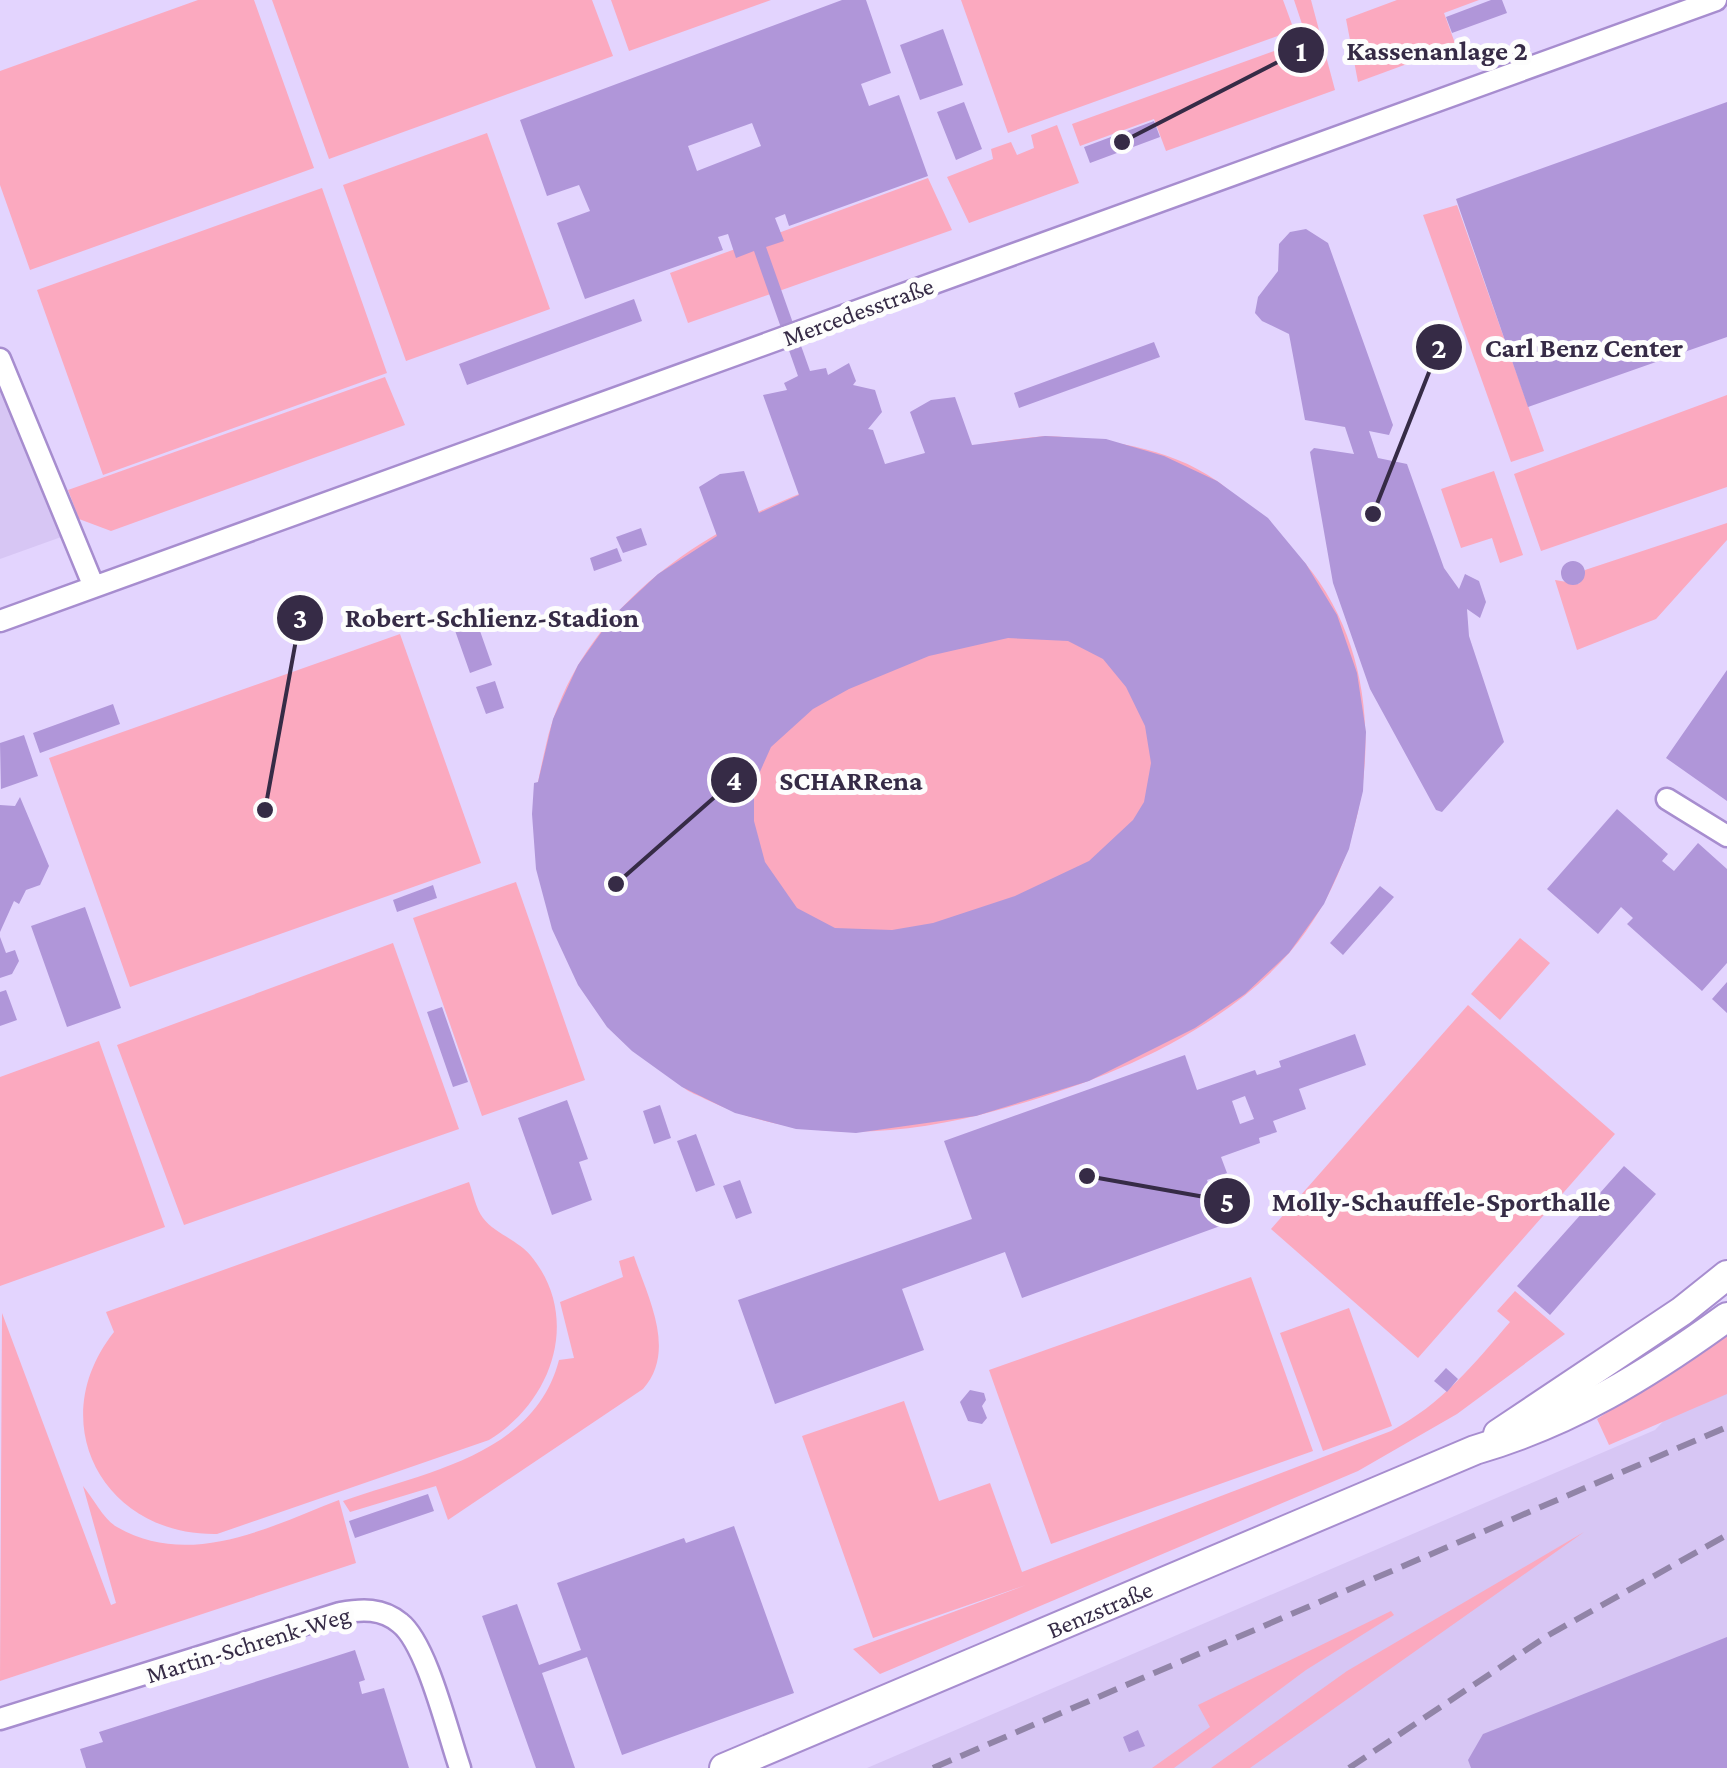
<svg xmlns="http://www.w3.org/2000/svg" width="1727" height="1768" font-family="'Crimson Pro',serif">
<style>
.built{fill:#d7c6f4}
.green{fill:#fba9bf}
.building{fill:#b096d9;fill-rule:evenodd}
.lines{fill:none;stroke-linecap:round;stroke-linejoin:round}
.minor-casing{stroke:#a78dcf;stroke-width:25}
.secondary-casing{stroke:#a78dcf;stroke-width:32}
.minor{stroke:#fff;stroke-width:20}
.secondary{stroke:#fff;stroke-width:28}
.rail{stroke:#9184a7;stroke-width:6;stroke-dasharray:20 10;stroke-linecap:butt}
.labels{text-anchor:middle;stroke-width:10;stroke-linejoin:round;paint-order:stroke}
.street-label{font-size:25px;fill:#362b46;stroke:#fdfdfd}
.leader{fill:none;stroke:#362b46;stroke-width:4}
.callout-dot{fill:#362b46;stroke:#fdfdfd;stroke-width:4}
.mark-label{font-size:30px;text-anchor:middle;font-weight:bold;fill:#fff}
.callout-label{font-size:28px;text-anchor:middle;font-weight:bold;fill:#362b46;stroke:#fdfdfd;stroke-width:10;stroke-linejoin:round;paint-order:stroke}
</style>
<rect width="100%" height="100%" fill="#e3d4fe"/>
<!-- built -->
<path class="built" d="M 0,383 L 64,536 L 0,559 Z
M 1727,1354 L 1727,1768 L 867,1768 L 1655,1430 Z"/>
<!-- green -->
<path class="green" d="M 198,0 L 254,0 L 314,168 L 30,270 L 0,185 L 0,71 Z
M 272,0 L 592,0 L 613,56 L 329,159 Z
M 611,0 L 771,0 L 629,51 Z
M 961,0 L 1283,0 L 1294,30 L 1008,133 Z
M 1294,0 L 1311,0 L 1335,90 L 1166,151 L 1154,119 L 1080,146 L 1072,124 L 1307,39 Z
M 1397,0 L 1479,0 L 1444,13 L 1456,46 L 1358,82 L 1346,19 Z
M 1057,125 L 1079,183 L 969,223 L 947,177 L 993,159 L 991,149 L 1011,142 L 1017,155 L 1034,148 L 1031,135 Z
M 487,133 L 550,309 L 406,361 L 343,185 Z
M 928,178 L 952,230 L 688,323 L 670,273 Z
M 322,188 L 387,373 L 103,475 L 37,290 Z
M 1457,205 L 1544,451 L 1511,462 L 1423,215 Z
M 385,377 L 405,425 L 111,531 L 79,519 L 68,490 Z
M 1727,395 L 1727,487 L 1541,551 L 1514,474 Z
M 1045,436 C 1104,439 1167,446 1217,481 C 1233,492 1247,509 1261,522 C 1275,535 1292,548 1305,563 C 1396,672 1379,848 1290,952 C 1218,1035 1101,1082 998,1110 C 901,1137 797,1144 705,1099 C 698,1095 690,1093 684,1088 C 664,1071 615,972 598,944 C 581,914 548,871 538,840 C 529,813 540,772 546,745 C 596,536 857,455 1045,436 Z
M 1494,471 L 1523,555 L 1500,563 L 1492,538 L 1461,548 L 1441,489 Z
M 1727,523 L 1727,540 L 1656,619 L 1577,650 L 1555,580 L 1579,584 L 1585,570 Z
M 400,634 L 481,863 L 130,987 L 49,758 Z
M 516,882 L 585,1080 L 482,1116 L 413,918 Z
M 1520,938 L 1550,963 L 1500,1020 L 1471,994 Z
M 393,943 L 459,1129 L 184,1225 L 117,1045 Z
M 1468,1005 L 1615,1134 L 1418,1358 L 1271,1229 Z
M 99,1041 L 165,1227 L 0,1286 L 0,1077 Z
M 469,1182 C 473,1193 476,1209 483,1218 C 494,1233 518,1240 531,1256 C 582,1318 552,1402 489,1440 L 217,1534 C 104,1536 42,1423 114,1332 L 106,1312 Z
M 634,1256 C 648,1298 677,1351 643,1389 L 448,1520 L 436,1486 L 350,1512 L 343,1501 C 424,1472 534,1456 559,1360 L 574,1358 L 560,1302 L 623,1277 L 619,1261 Z
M 1251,1277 L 1313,1451 L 1051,1544 L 989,1370 Z
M 1515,1291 L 1565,1334 L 1457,1414 L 1358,1471 L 880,1674 L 853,1649 L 1026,1585 L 873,1638 L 802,1436 L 904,1401 L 939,1501 L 990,1483 L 1022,1572 L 1391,1431 C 1442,1404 1473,1365 1510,1322 L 1497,1311 Z
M 1349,1308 L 1392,1426 L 1323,1451 L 1280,1333 Z
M 2,1313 L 111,1605 L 116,1603 L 83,1486 C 93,1498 104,1520 117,1527 C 190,1569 269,1527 339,1500 L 356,1563 L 0,1681 Z
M 1727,1334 L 1727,1394 L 1609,1445 L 1597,1419 Z
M 1584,1532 L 1250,1768 L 1211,1768 L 1347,1671 Z
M 1391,1611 L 1394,1615 L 1306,1670 L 1174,1768 L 1152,1768 L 1210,1727 L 1198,1705 Z"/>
<!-- building -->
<path class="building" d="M 842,0 L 866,0 L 891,73 L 861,84 L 869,106 L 899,95 L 928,176 L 789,226 L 785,214 L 775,218 L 784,241 L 766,247 L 810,371 L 826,368 L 828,375 L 849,363 L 856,381 L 853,385 L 875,390 L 882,412 L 868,429 L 873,430 L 885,464 L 925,453 L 910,412 L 931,400 L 955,397 L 972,445 L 1045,436 L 1106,439 L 1164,456 L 1217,481 L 1268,518 L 1306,564 L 1337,615 L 1357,673 L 1366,732 L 1363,791 L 1349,849 L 1324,904 L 1289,953 L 1245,994 L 1195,1028 L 1089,1081 L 976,1116 L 856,1133 L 796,1129 L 735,1113 L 682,1087 L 632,1051 L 607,1027 L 578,985 L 552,929 L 536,869 L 532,814 L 534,783 L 538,782 L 553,719 L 578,665 L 613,616 L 658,574 L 717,536 L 699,487 L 720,474 L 744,471 L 759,513 L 799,495 L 763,395 L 787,390 L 784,383 L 798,376 L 754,251 L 736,258 L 728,234 L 718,237 L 723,250 L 585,299 L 557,223 L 590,211 L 579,185 L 547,196 L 520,120 ZM 752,123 L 761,146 L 697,171 L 688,146 ZM 1008,638 L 1068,641 L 1103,659 L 1126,687 L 1145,726 L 1151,763 L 1144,802 L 1133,820 L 1089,861 L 1015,896 L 933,923 L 892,930 L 835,928 L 797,908 L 765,862 L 754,821 L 754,785 L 771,747 L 813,709 L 849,689 L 929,656 Z
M 1491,0 L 1502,0 L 1507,13 L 1452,33 L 1446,17 Z
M 943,29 L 963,85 L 920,100 L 900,45 Z
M 964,102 L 982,149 L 956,160 L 937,112 Z
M 1727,102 L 1727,337 L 1528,407 L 1456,199 Z
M 1154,121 L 1160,137 L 1090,163 L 1084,147 Z
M 1306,229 L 1328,243 L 1393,425 L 1389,435 L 1369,431 L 1378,458 L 1407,464 L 1444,568 L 1459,589 L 1465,574 L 1479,581 L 1486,602 L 1480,618 L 1467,609 L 1469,636 L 1504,742 L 1442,812 L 1436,810 L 1370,689 L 1333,583 L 1310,452 L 1314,448 L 1354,454 L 1345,427 L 1305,420 L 1289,334 L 1262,321 L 1255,313 L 1258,297 L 1278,271 L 1279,244 L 1290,232 Z
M 634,299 L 642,321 L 467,385 L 459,364 Z
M 1154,342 L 1160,357 L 1019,408 L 1014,393 Z
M 641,528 L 647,545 L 623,553 L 616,537 Z
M 617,548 L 622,561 L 594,571 L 590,558 Z
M1561 573a12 12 0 1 1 24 0a12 12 0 1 1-24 0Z
M 474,614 L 492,665 L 470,673 L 452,622 Z
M 1727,670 L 1727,801 L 1666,758 Z
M 495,681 L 504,708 L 486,714 L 476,687 Z
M 113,704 L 120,724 L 40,753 L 33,733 Z
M 24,735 L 38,776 L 1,789 L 0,743 Z
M 20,797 L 49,866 L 40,885 L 26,890 L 19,904 L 14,901 L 0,932 L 0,805 L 15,806 Z
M 1617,809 L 1668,854 L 1662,861 L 1674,871 L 1698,843 L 1727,869 L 1727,963 L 1702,991 L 1627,924 L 1633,918 L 1621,907 L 1598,934 L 1547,889 Z
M 433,885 L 437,898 L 397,912 L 393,900 Z
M 1380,886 L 1394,897 L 1343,955 L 1330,943 Z
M 85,907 L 121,1008 L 67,1027 L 31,926 Z
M 0,937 L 6,953 L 15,950 L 19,961 L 12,974 L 0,978 Z
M 1727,982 L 1727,1013 L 1712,999 Z
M 6,990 L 17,1020 L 0,1026 L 0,992 Z
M 442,1007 L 468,1082 L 453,1087 L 427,1012 Z
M 1355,1034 L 1366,1065 L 1299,1089 L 1306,1109 L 1273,1121 L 1277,1132 L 1259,1138 L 1260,1143 L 1221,1157 L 1227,1173 L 1207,1180 L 1223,1225 L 1022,1298 L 1005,1252 L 902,1289 L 924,1350 L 775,1404 L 738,1300 L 972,1219 L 944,1141 L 1185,1055 L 1197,1090 L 1255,1070 L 1257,1075 L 1281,1067 L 1279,1061 ZM 1245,1096 L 1254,1119 L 1240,1124 L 1232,1101 Z
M 567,1100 L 588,1159 L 579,1162 L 592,1200 L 552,1215 L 518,1118 Z
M 660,1105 L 671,1138 L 654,1144 L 643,1111 Z
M 696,1134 L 715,1185 L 696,1192 L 677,1141 Z
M 1624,1166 L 1656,1194 L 1550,1315 L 1517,1286 Z
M 740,1180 L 752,1213 L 736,1219 L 723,1186 Z
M 1446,1368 L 1458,1379 L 1447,1392 L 1434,1381 Z
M 970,1390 L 984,1393 L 986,1400 L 982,1406 L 987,1418 L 982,1424 L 968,1421 L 960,1402 Z
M 428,1494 L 434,1511 L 355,1538 L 349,1521 Z
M 734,1526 L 794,1693 L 622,1755 L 587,1657 L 542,1673 L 575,1768 L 536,1768 L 482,1616 L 517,1604 L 539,1665 L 581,1650 L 557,1583 L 684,1538 L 686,1543 Z
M 1727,1637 L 1727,1768 L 1471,1768 L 1468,1760 L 1483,1734 Z
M 355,1650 L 365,1680 L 359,1682 L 362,1694 L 384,1688 L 409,1768 L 86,1768 L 80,1749 L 103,1742 L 99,1732 Z
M 1138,1730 L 1145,1746 L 1129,1752 L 1123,1737 Z"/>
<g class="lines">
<!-- minor casing -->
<g class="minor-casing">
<path id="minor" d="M 0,359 L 94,587
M 0,621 L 1716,0
M 1667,799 L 1727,836
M 0,1719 L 340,1613 C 362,1609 382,1608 400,1623 C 427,1644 448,1734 460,1768"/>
</g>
<!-- secondary casing -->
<g class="secondary-casing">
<g id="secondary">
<path d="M 1498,1434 L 1682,1311 L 1727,1275"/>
<path id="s1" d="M 724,1768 L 1475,1450 C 1571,1422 1647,1375 1727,1317"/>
</g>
</g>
<!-- minor -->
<use href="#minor" class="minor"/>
<!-- secondary -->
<use href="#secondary" class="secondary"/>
<!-- rail -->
<path class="rail" d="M 933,1768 L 1727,1427
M 1349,1768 L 1547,1636 L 1727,1535"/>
</g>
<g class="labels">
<!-- street labels -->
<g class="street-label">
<text transform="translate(858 311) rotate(-20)" y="9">Mercedesstraße</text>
<text dy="9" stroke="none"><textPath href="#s1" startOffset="408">Benzstraße</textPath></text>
<text transform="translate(248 1644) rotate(-17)" y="9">Martin-Schrenk-Weg</text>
</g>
</g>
<!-- callouts -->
<path class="leader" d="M1122 142L1301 50M1373 514L1439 347M265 810L300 618M616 884L734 780M1087 1176L1227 1201"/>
<g class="callout-dot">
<circle cx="1122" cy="142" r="10"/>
<circle cx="1373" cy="514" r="10"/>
<circle cx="265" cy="810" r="10"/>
<circle cx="616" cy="884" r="10"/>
<circle cx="1087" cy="1176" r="10"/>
<circle cx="1301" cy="50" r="25"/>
<circle cx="1439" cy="347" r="25"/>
<circle cx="300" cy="618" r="25"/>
<circle cx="734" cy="780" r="25"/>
<circle cx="1227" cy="1201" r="25"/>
</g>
<g class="mark-label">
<text x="1301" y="61">1</text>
<text x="1439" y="358">2</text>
<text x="300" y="628">3</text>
<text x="734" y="790">4</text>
<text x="1227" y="1212">5</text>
</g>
<g class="callout-label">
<text x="1437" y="60">Kassenanlage 2</text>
<text x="1584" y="357">Carl Benz Center</text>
<text x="492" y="627">Robert-Schlienz-Stadion</text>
<text x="851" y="790">SCHARRena</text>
<text x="1441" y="1211">Molly-Schauffele-Sporthalle</text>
</g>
</svg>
